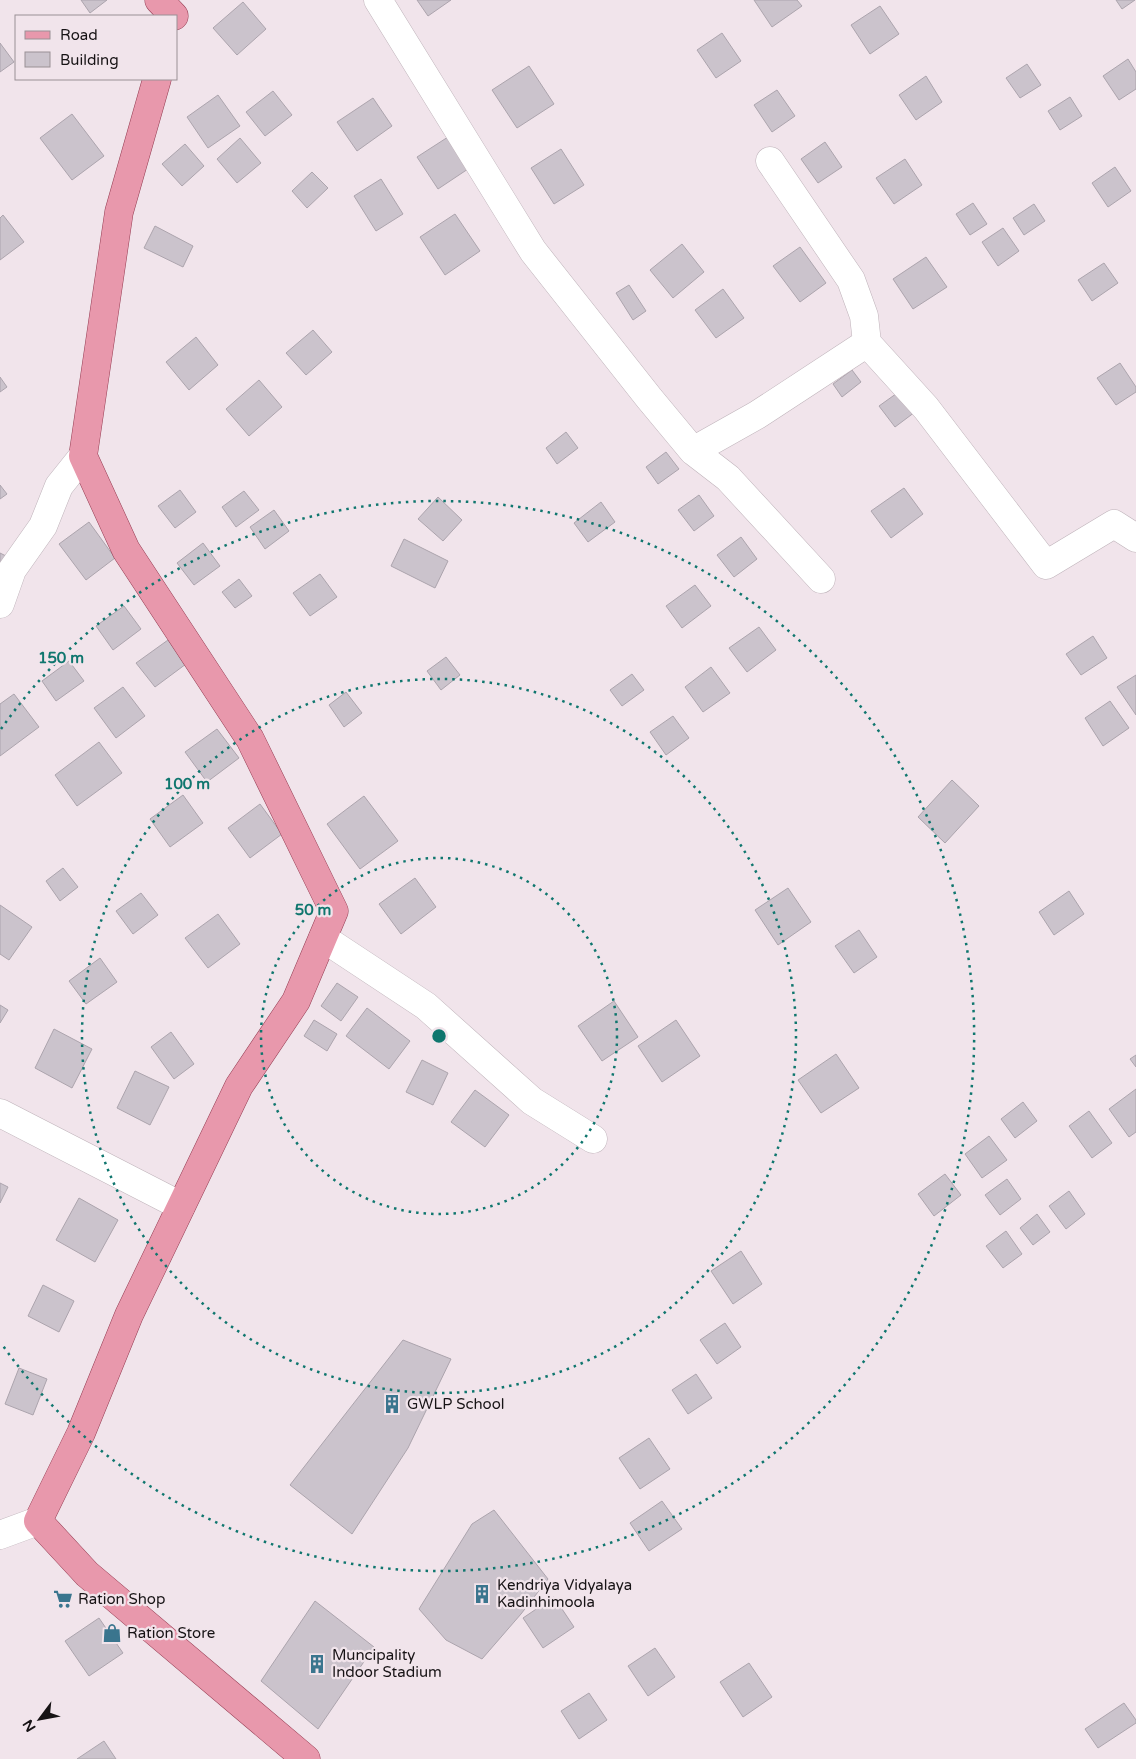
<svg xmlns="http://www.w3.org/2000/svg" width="1136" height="1759" font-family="'Varela Round',sans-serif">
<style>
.building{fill:#cbc3cc;stroke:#aca4ad}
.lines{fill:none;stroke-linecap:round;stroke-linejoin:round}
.minor-casing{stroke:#bfb3ba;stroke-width:29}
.major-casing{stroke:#953d53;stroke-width:29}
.minor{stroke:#fff;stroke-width:28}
.major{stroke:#e898ac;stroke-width:28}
.ring{fill:none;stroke:#0f766e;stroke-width:2.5;stroke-dasharray:2.5 5}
.labels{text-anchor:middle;stroke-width:4.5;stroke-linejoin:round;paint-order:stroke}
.poi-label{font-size:15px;fill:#171315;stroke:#f1e4eb;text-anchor:start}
.centre{fill:#0f766e;stroke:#f1e4eb;stroke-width:2.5}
.ring-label{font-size:15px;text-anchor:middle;font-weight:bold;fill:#0f766e;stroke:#f1e4eb;stroke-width:4.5;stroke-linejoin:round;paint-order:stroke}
</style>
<rect width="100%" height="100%" fill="#f1e4eb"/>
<!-- building -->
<path class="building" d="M 81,0 L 107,0 L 90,13 Z
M 417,0 L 451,0 L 428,16 Z
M 754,0 L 797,0 L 802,6 L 772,27 Z
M 1116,0 L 1135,0 L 1122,9 Z
M 243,2 L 266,29 L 237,55 L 213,28 Z
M 880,6 L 899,34 L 870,54 L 851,25 Z
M 722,33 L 741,61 L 716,78 L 697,50 Z
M 0,43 L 14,62 L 0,72 Z
M 1128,59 L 1136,72 L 1136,89 L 1119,100 L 1103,76 Z
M 1027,64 L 1041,85 L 1020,98 L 1006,78 Z
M 529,66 L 554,104 L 517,128 L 492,90 Z
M 926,76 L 942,102 L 916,120 L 899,95 Z
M 777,90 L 795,116 L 772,132 L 754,105 Z
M 273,91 L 292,115 L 265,136 L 246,112 Z
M 218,95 L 240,126 L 208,148 L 187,117 Z
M 1070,97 L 1082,116 L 1060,130 L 1048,111 Z
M 373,98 L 392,126 L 357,151 L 337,122 Z
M 72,114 L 104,156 L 72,180 L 40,138 Z
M 448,137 L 468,169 L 438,189 L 417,157 Z
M 240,138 L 261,163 L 237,183 L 217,159 Z
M 825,142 L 842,167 L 818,183 L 801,159 Z
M 185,144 L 204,166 L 182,186 L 162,164 Z
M 561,149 L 584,185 L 554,204 L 531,168 Z
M 905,159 L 922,185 L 894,204 L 876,178 Z
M 1115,167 L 1131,191 L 1108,207 L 1092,183 Z
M 312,172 L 328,188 L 307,208 L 292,191 Z
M 381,179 L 403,214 L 376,231 L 354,196 Z
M 973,203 L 987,224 L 970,235 L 956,214 Z
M 1034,204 L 1045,221 L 1024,235 L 1013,218 Z
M 455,214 L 480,251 L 445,275 L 420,237 Z
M 3,215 L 24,242 L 0,260 L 0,218 Z
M 155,226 L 193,246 L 183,267 L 144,248 Z
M 1003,228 L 1019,251 L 998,266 L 982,242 Z
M 682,244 L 704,272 L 673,298 L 650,270 Z
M 800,247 L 826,283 L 800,302 L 773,266 Z
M 926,257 L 947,287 L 913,309 L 893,279 Z
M 1104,263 L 1118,283 L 1092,301 L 1078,280 Z
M 629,285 L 646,311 L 633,320 L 616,293 Z
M 723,289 L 744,318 L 716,338 L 695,310 Z
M 313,330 L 332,352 L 306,375 L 286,353 Z
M 196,337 L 218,365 L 189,390 L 166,362 Z
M 1120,363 L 1136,387 L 1136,392 L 1116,405 L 1097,378 Z
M 852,370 L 861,382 L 842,397 L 833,384 Z
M 0,377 L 7,387 L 0,392 Z
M 259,380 L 282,407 L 249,436 L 226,409 Z
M 900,391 L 915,412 L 895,427 L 879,406 Z
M 566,432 L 578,448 L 557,464 L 546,448 Z
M 666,452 L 679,469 L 658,484 L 646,467 Z
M 0,485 L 7,494 L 0,499 Z
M 904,488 L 923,514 L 891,538 L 871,511 Z
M 180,490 L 196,512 L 175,528 L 158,506 Z
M 244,491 L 259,510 L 236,527 L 222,507 Z
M 699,495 L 714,516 L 694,531 L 678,510 Z
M 438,497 L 462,520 L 443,541 L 418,519 Z
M 601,502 L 615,522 L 588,542 L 574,523 Z
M 274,510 L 289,531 L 265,549 L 250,527 Z
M 89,522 L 115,558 L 86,580 L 59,544 Z
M 741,537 L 757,559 L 734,577 L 717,555 Z
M 404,539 L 448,561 L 435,588 L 391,566 Z
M 203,543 L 220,566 L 194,585 L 177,563 Z
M 0,553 L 6,556 L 0,566 Z
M 320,574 L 337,597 L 310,616 L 293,593 Z
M 239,579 L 252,596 L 235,608 L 222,592 Z
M 695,585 L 711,606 L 682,628 L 666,606 Z
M 124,606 L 141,629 L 113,650 L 96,626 Z
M 759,627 L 776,650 L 747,672 L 729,648 Z
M 1093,636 L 1107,658 L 1081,675 L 1066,654 Z
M 168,640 L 186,664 L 155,687 L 136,663 Z
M 446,657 L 460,675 L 441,690 L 427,671 Z
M 69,661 L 84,681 L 56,701 L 42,681 Z
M 711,667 L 730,693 L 703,712 L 685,687 Z
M 632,674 L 644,690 L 622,706 L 610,690 Z
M 1136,675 L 1136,715 L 1117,687 Z
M 123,687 L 145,716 L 116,738 L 94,708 Z
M 346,692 L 362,713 L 344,727 L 329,705 Z
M 14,694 L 39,727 L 0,756 L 0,704 Z
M 1110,701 L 1129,728 L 1103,746 L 1085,718 Z
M 673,716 L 689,738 L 666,755 L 650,732 Z
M 217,729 L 239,758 L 207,782 L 185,752 Z
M 99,742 L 122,773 L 77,806 L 55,775 Z
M 952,780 L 979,806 L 945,843 L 918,817 Z
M 183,795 L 203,823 L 170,847 L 150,819 Z
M 364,796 L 398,841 L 360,869 L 327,824 Z
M 260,804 L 282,834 L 250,858 L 228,828 Z
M 63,868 L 78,887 L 60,901 L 46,881 Z
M 415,878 L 436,907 L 401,934 L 379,904 Z
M 788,888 L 811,922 L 778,945 L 755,910 Z
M 1069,891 L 1084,914 L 1054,935 L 1039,912 Z
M 141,893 L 158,915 L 133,934 L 116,911 Z
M 0,905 L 32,927 L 9,960 L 0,954 Z
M 218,914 L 240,944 L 208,968 L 185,938 Z
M 859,930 L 877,957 L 854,973 L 835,946 Z
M 100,958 L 117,982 L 86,1004 L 69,981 Z
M 337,983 L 358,997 L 341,1021 L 321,1006 Z
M 614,1001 L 638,1037 L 602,1061 L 578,1026 Z
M 0,1005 L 8,1010 L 0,1023 Z
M 367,1008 L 410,1041 L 389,1069 L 346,1036 Z
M 314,1020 L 337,1034 L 327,1051 L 304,1036 Z
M 676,1020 L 700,1056 L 662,1082 L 638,1046 Z
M 54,1029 L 92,1049 L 72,1088 L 35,1068 Z
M 171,1032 L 194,1064 L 174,1079 L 151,1047 Z
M 836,1054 L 859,1088 L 821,1113 L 798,1080 Z
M 1136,1055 L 1136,1067 L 1130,1059 Z
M 422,1060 L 448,1073 L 433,1105 L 406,1092 Z
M 135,1071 L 169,1087 L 150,1125 L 117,1108 Z
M 1136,1089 L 1136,1132 L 1129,1137 L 1109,1109 Z
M 475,1090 L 509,1115 L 485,1147 L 451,1122 Z
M 1023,1102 L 1037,1121 L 1015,1138 L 1001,1119 Z
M 1089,1111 L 1112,1143 L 1092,1158 L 1069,1126 Z
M 989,1136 L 1007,1160 L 982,1178 L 965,1154 Z
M 945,1174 L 961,1195 L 934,1216 L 918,1194 Z
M 1007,1179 L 1021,1199 L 1000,1215 L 985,1195 Z
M 0,1183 L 8,1187 L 0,1203 Z
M 1069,1191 L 1085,1214 L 1066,1229 L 1049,1206 Z
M 79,1198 L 118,1220 L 95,1262 L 56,1240 Z
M 1037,1214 L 1050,1232 L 1033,1245 L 1020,1228 Z
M 1006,1231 L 1022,1254 L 1003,1268 L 986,1246 Z
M 741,1251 L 762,1284 L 733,1304 L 711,1271 Z
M 43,1285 L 74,1301 L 59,1332 L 28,1316 Z
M 725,1323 L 741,1347 L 717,1364 L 700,1340 Z
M 403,1340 L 451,1359 L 408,1448 L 352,1534 L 290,1485 Z
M 19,1368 L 47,1379 L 33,1415 L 5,1404 Z
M 696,1374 L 712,1398 L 688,1414 L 672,1390 Z
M 649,1438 L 670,1469 L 640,1489 L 619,1458 Z
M 662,1501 L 682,1529 L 649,1551 L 630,1523 Z
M 494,1510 L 548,1579 L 521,1614 L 482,1659 L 446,1640 L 419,1609 L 472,1524 Z
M 554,1597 L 574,1627 L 543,1648 L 523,1618 Z
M 315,1601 L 374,1647 L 318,1729 L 261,1681 Z
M 99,1618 L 123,1653 L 89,1676 L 65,1641 Z
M 655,1648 L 675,1677 L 648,1696 L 628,1666 Z
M 749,1663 L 772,1697 L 743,1717 L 720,1682 Z
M 589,1693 L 607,1720 L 579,1739 L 561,1711 Z
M 1124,1703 L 1136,1720 L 1136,1723 L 1098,1748 L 1085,1729 Z
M 104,1741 L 116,1759 L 77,1759 Z"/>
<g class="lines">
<!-- minor casing -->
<g class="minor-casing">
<path id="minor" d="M 378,0 L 533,251 L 649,398 L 693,451 L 757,415 L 867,343 L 926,408 L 1046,565 L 1114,524 L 1136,538
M 770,161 L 851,280 L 864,316 L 867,343
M 693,451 L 728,478 L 821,579
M 0,604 L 12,570 L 43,526 L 59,486 L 83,456
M 323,938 L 426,1006 L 532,1101 L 593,1139
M 0,1113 L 181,1206
M 0,1535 L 38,1521"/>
</g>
<!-- major casing -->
<g class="major-casing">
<path id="major" d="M 159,0 L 174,16
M 157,79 L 119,212 L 83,456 L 126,550 L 250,739 L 334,911 L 296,1001 L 239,1086 L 129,1315 L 81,1433 L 38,1521 L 87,1574 L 306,1759"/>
</g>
<!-- minor -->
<use href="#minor" class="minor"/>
<!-- major -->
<use href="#major" class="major"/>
</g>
<!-- distance rings -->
<g class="ring">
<circle cx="439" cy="1036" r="178"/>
<circle cx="439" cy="1036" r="357"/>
<path d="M1 729A535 535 0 1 1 1 1343"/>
</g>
<!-- icons -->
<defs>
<g id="building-bare" transform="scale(1.5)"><path d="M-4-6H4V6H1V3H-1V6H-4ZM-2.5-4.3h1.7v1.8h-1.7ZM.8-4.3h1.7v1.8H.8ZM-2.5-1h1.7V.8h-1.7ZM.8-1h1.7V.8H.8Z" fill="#3a758e" stroke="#f1e4eb" stroke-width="2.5" paint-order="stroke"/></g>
<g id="supermarket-bare" transform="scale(1.5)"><path d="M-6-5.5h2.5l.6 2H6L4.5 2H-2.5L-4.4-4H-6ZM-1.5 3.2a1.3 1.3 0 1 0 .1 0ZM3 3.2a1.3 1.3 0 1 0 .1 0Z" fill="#3a758e" stroke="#f1e4eb" stroke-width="2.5" paint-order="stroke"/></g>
<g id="shop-bare" transform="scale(1.5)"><path d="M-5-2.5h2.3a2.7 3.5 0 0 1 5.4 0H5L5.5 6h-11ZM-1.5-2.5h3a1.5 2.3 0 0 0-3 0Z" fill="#3a758e" stroke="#f1e4eb" stroke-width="2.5" paint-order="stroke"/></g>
</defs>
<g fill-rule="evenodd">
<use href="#building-bare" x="392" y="1404"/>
<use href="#building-bare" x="482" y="1594"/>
<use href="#supermarket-bare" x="63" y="1599"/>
<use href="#shop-bare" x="112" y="1633"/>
<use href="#building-bare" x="317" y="1664"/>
</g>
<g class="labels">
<!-- poi labels -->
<g class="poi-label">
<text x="407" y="1409">GWLP School</text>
<text x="497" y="1590">Kendriya Vidyalaya<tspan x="497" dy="17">Kadinhimoola</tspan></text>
<text x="78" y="1604">Ration Shop</text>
<text x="127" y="1638">Ration Store</text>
<text x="332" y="1660">Muncipality<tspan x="332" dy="17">Indoor Stadium</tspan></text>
</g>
</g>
<circle cx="439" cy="1036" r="8" class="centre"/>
<g class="ring-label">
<text x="61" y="663">150 m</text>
<text x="187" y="789">100 m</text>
<text x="313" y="915">50 m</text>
</g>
<!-- legend -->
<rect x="15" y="15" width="162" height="65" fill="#f1e4eb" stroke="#9a9095"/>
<rect x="25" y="31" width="25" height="8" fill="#e898ac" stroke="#9a9095"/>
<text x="60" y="40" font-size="15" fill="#171315">Road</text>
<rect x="25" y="52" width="25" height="15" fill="#cbc3cc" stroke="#9a9095"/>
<text x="60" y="65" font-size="15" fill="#171315">Building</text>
<!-- north arrow -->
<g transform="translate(40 1719) rotate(238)" stroke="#f1e4eb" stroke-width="4" paint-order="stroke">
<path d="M0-4L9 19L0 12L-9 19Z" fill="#171315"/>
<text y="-8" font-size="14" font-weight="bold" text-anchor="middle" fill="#171315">N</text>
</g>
</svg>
